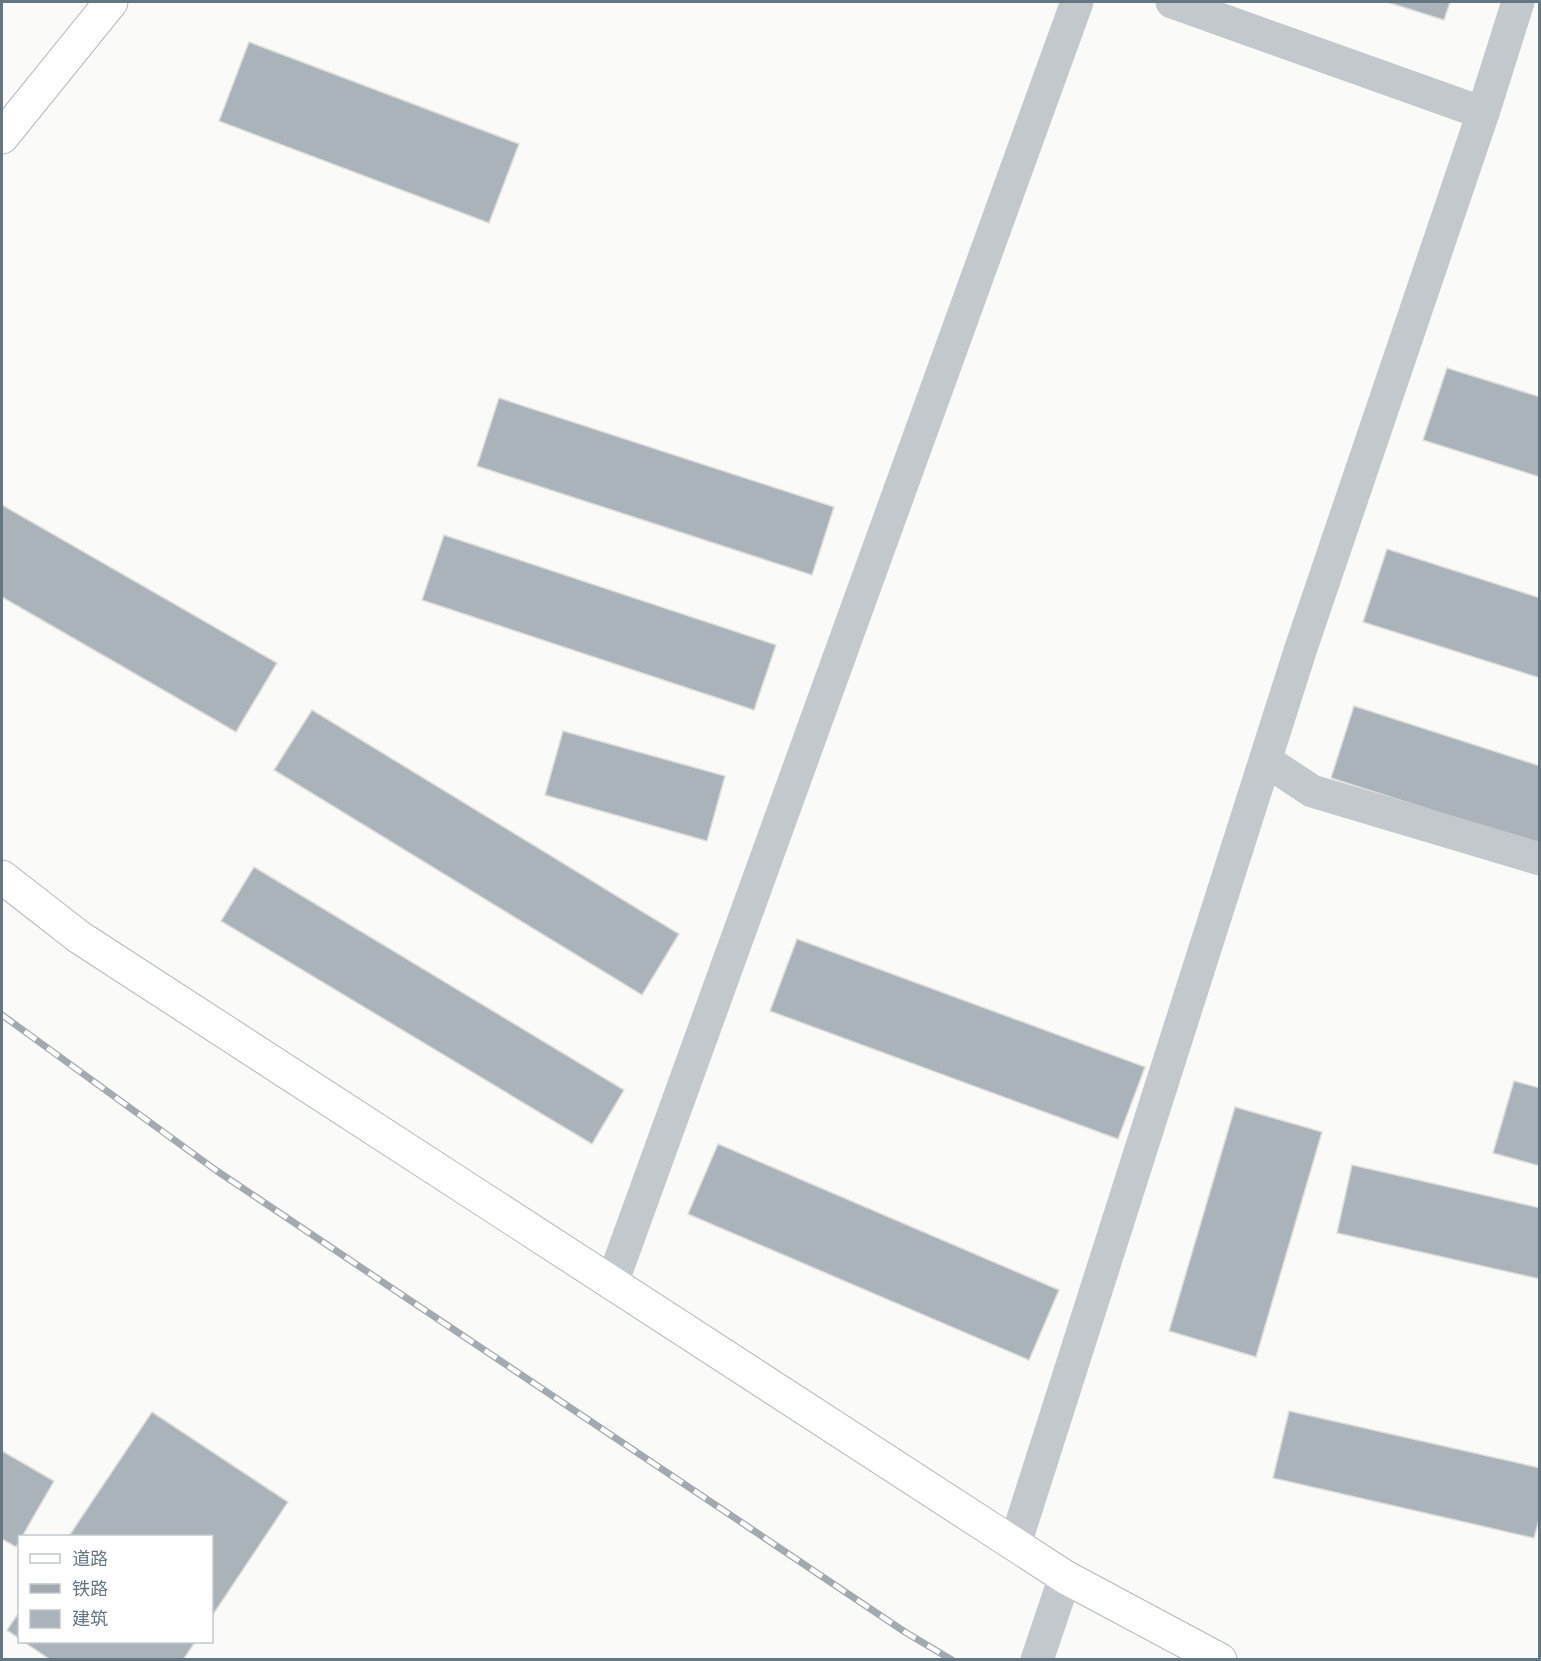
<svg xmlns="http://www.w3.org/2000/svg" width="1541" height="1661" font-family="'Public Sans','Noto Sans SC',sans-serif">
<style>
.building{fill:#aab3b9;stroke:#dcdcda;stroke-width:1.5}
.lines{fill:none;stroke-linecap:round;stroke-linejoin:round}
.secondary-casing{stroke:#b3babf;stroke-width:35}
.trunk-casing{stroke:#b4b9bd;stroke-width:35}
.minor{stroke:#c3c8cc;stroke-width:33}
.secondary{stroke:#fff;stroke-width:33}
.trunk{stroke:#fff;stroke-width:33}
.rail-casing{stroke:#a2aab0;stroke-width:7}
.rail{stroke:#fff;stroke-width:4.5;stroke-dasharray:14;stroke-linecap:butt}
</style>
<rect width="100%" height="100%" fill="#fafaf8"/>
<!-- building -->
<path class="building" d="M 1387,2 L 1450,2 L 1444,20 Z
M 249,42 L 519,144 L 489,223 L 219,121 Z
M 1447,368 L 1540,397 L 1540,477 L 1423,440 Z
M 499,398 L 834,507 L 812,575 L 477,466 Z
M 2,505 L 277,663 L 236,732 L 2,597 Z
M 444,535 L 776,645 L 754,710 L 422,600 Z
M 1387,549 L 1540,598 L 1540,678 L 1363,622 Z
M 1354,706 L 1540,766 L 1540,845 L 1331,778 Z
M 312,710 L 679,934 L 642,995 L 274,770 Z
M 563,731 L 725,776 L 707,841 L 545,795 Z
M 254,867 L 624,1090 L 592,1144 L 221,921 Z
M 797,939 L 1145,1067 L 1118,1139 L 770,1011 Z
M 1514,1081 L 1540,1088 L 1540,1166 L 1493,1153 Z
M 1235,1107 L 1322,1132 L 1256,1357 L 1169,1331 Z
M 718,1144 L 1059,1290 L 1029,1360 L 688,1214 Z
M 1352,1165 L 1540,1208 L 1540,1279 L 1337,1233 Z
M 1289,1411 L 1540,1468 L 1540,1516 L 1534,1538 L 1273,1478 Z
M 152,1412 L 288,1502 L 212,1616 L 212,1536 L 69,1536 Z
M 2,1451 L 54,1481 L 16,1547 L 2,1539 Z
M 20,1611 L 20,1639 L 7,1630 Z
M 24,1642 L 195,1642 L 183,1660 L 51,1660 Z"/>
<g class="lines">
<!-- secondary casing -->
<g class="secondary-casing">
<path id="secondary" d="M 2,137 L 111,2"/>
</g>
<!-- trunk casing -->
<g class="trunk-casing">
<path id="trunk" d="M 2,877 L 79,937 L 1065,1577 L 1220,1660"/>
</g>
<!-- minor -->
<path class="minor" d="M 1172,2 L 1483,113
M 1265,760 L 1312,791 L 1540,859
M 612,1283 L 1077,2
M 1015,1544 L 1301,648 L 1483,113 L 1518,2
M 1037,1660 L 1065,1577"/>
<!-- secondary -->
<use href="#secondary" class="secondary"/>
<!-- trunk -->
<use href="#trunk" class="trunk"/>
<!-- rail casing -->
<g class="rail-casing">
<path id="rail" d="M 2,1015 L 217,1171 L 905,1632 L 952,1660"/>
</g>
<!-- rail -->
<use href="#rail" class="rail"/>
</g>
<!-- border -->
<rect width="1541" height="1661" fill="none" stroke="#657683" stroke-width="6"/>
<!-- legend -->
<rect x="18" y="1535" width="195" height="108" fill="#ffffff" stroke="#c1c8cd" stroke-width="1.5"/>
<rect x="30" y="1554" width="30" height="9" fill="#ffffff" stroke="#c1c8cd" stroke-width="1.5"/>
<text x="72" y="1565" font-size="18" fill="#657683">道路</text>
<rect x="30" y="1584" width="30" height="9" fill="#a2aab0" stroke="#c1c8cd" stroke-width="1.5"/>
<text x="72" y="1595" font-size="18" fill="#657683">铁路</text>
<rect x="30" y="1610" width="30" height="18" fill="#aab3b9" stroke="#c1c8cd" stroke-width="1.5"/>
<text x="72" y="1625" font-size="18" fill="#657683">建筑</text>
</svg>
